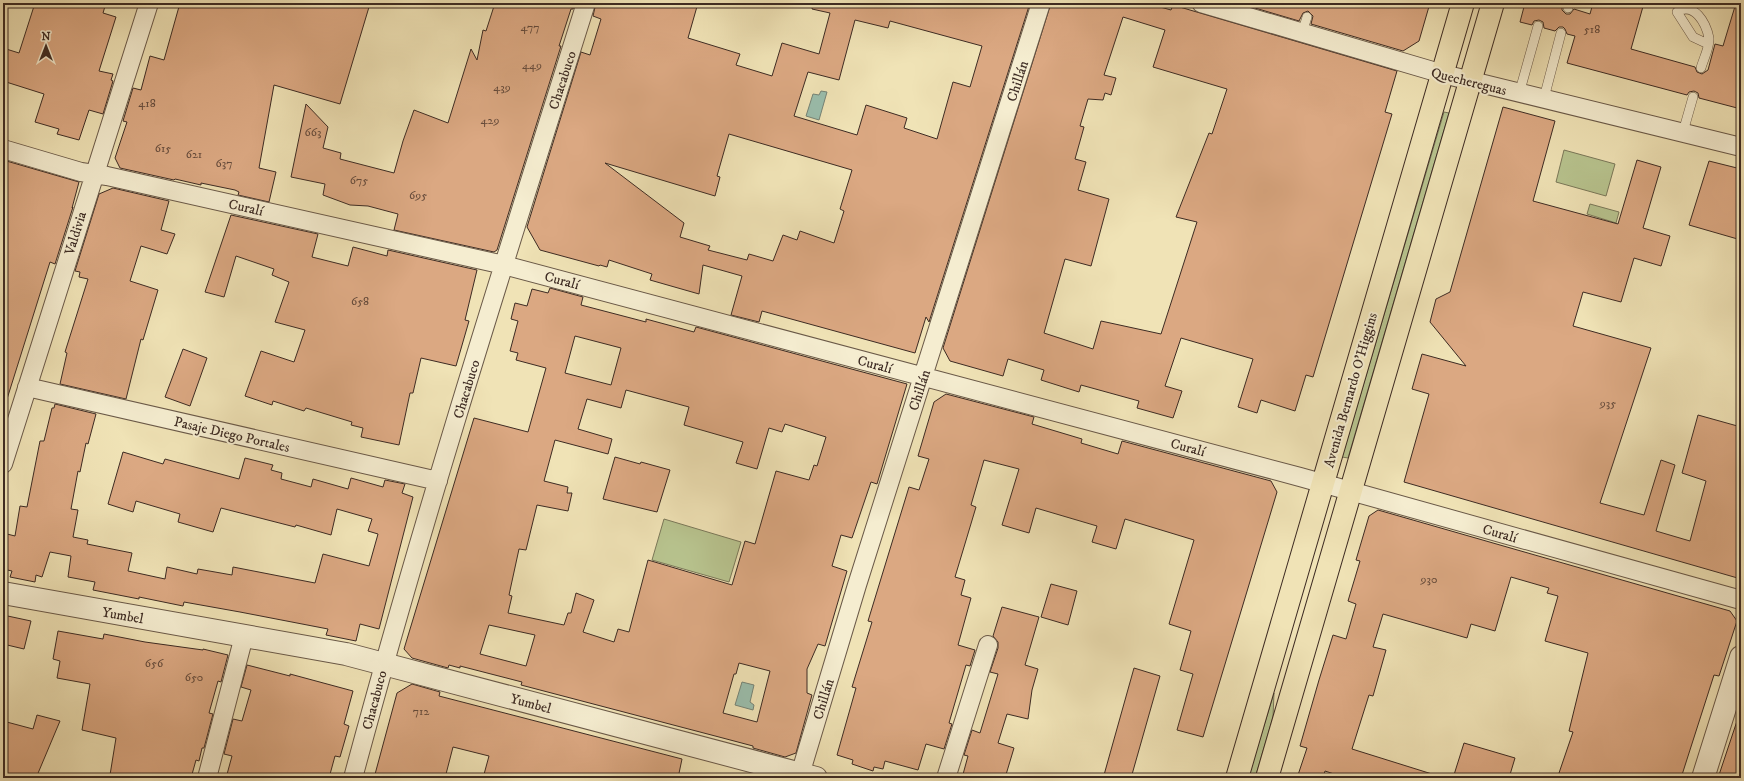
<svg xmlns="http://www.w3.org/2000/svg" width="1744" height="781" font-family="'IM FELL DW Pica',serif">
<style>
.green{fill:#b8c48f;stroke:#7a7859}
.water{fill:#9abead;stroke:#758376}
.building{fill:#dba882;stroke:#3d2b23;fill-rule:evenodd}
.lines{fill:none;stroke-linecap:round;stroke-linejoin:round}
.service-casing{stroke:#6a5948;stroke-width:10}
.minor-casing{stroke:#6a5948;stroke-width:20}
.tertiary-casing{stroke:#6a5948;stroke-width:24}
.primary-casing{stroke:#3d2b23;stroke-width:24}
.service{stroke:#f5edd0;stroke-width:9}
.minor{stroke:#f5edd0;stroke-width:18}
.tertiary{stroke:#f5edd0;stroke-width:22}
.primary{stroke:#f0e3b6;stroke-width:22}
.labels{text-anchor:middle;stroke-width:4;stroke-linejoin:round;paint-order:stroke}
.number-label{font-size:12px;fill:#644a3b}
.street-label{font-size:14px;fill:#3d2b23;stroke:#f5edd0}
</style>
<rect width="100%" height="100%" fill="#f0e3b6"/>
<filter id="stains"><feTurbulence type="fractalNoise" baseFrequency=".005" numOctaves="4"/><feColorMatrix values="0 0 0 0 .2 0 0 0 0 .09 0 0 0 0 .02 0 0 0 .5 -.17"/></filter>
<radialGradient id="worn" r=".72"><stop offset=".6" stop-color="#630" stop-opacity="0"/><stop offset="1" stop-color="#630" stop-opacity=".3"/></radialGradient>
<!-- green -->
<path class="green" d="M 1444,112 L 1449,113 L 1348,458 L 1342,457 Z
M 1564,150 L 1615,164 L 1606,196 L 1556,182 Z
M 1590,204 L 1619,212 L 1616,223 L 1587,214 Z
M 664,519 L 741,542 L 729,582 L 652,560 Z
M 1274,693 L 1273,717 L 1255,778 L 1248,778 Z"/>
<!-- water -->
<path class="water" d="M 821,91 L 827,92 L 819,120 L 806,116 L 813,94 L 819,95 Z
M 742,682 L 754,685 L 750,702 L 754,705 L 753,710 L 735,705 Z"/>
<!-- building -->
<path class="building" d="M 35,3 L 106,3 L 103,13 L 116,17 L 99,71 L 113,74 L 111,80 L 113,81 L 103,114 L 89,110 L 79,140 L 57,134 L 59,129 L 35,122 L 44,94 L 3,81 L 3,48 L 19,53 Z
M 180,3 L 353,3 L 369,7 L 340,104 L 274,85 L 259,168 L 276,172 L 269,202 L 238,195 L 239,192 L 235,190 L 201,183 L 201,185 L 175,179 L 174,180 L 120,168 L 115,158 L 127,122 L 123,121 L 133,88 L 141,90 L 150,56 L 164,60 Z
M 495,3 L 575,3 L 573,9 L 571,9 L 559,46 L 561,46 L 497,250 L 494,252 L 394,230 L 398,214 L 368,206 L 350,205 L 323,195 L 325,184 L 291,177 L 306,104 L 328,127 L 323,148 L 341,153 L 340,159 L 394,173 L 403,141 L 414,110 L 448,123 L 471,49 L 477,60 L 483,30 L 486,31 Z
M 596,3 L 698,3 L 688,38 L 740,54 L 736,65 L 772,76 L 782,43 L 819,54 L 830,13 L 812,9 L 813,3 L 1030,3 L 929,322 L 926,317 L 915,353 L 762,311 L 759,322 L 731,315 L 742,276 L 703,265 L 699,294 L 650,280 L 652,274 L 609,260 L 607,267 L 600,265 L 599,266 L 540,250 L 527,227 L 581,52 L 590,55 L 601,19 L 593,16 ZM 855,20 L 888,28 L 890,21 L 982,46 L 970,87 L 953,82 L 937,139 L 904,128 L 907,118 L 866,105 L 857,135 L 794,116 L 808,72 L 839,80 ZM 729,134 L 852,170 L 840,209 L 844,211 L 834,243 L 800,231 L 797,240 L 783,235 L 773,261 L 749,254 L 747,260 L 708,250 L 710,246 L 680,237 L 684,223 L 605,163 L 715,196 L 720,177 L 717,176 Z
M 1051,3 L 1146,3 L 1171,10 L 1173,5 L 1397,71 L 1385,112 L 1392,114 L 1313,377 L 1306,375 L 1295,411 L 1261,400 L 1257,413 L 1238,407 L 1253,359 L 1181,338 L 1165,386 L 1182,391 L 1173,418 L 1137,408 L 1139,401 L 1081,385 L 1079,392 L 1041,380 L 1044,370 L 1008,359 L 1003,376 L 950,361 L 943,348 ZM 1123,17 L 1165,30 L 1153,67 L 1227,89 L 1212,134 L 1209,133 L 1176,217 L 1197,222 L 1161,334 L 1101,321 L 1093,349 L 1044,333 L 1065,259 L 1091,266 L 1109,199 L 1078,190 L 1086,162 L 1075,159 L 1084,127 L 1080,126 L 1088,99 L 1103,100 L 1105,93 L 1111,95 L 1116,78 L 1104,75 Z
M 1238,3 L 1430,3 L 1419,41 L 1403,51 L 1311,24 L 1313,16 L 1308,11 L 1303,13 L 1299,21 Z
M 1525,3 L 1550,3 L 1562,6 L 1562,10 L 1566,14 L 1570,14 L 1574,9 L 1590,14 L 1593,3 L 1644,3 L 1631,49 L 1695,67 L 1697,72 L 1702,74 L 1708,70 L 1715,44 L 1723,46 L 1736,3 L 1741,3 L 1741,109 L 1699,98 L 1698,93 L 1694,91 L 1689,92 L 1687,95 L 1567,63 L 1575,36 L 1567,34 L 1565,29 L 1563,27 L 1559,27 L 1555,31 L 1544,28 L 1543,22 L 1539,20 L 1534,21 L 1532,25 L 1520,22 Z
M 1503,107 L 1555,121 L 1533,201 L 1618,224 L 1637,160 L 1661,167 L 1643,228 L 1670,236 L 1661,266 L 1634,258 L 1621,302 L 1583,292 L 1573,326 L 1651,348 L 1600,503 L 1644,515 L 1661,460 L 1675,465 L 1656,531 L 1690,541 L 1706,481 L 1682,473 L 1698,415 L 1741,427 L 1741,579 L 1404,482 L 1429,394 L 1412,389 L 1422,354 L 1466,366 L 1430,322 L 1436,299 L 1450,292 Z
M 3,160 L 79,182 L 72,208 L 73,207 L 55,264 L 50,262 L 7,399 L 3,398 Z
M 1709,161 L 1741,169 L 1741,240 L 1689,225 Z
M 113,188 L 169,201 L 161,230 L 175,234 L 167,254 L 141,246 L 130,281 L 158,290 L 143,340 L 141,339 L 126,399 L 60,384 L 67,353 L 65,352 L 88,279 L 79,277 L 80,272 L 75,271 L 99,194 Z
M 231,215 L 318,234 L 312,257 L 348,266 L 353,247 L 387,256 L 388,250 L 477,270 L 465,320 L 469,321 L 456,366 L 421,358 L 413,393 L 410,393 L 399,445 L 361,437 L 363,428 L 351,425 L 352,422 L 306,408 L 304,411 L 273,401 L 272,405 L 245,396 L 261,351 L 294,362 L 305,330 L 275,322 L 289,282 L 272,275 L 274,269 L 236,256 L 224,297 L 205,292 Z
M 550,288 L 583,297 L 581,305 L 646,322 L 646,319 L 694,332 L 696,327 L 907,384 L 877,484 L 871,482 L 852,538 L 841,535 L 832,566 L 847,571 L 825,646 L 818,644 L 807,669 L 807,693 L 812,695 L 796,753 L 785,757 L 753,748 L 753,746 L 719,737 L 521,685 L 522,682 L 460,666 L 460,668 L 449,665 L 448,668 L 412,658 L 404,649 L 474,418 L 528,432 L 546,368 L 516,360 L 518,353 L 510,351 L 518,321 L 511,319 L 515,303 L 527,306 L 532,289 L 548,293 ZM 575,336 L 621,348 L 611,385 L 565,373 ZM 626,390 L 689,407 L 684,425 L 743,442 L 736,463 L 757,469 L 769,428 L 782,432 L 785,424 L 826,437 L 817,466 L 814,465 L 809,480 L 776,471 L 755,544 L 745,541 L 732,585 L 648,560 L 629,632 L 618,629 L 614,642 L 583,632 L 594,600 L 576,593 L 571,613 L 568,613 L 564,625 L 508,613 L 512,596 L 509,595 L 519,549 L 526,550 L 537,505 L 568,511 L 572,493 L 567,493 L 568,487 L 544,481 L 555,440 L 608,454 L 612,439 L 578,429 L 587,399 L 621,408 ZM 489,625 L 535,635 L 526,666 L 480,654 ZM 739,663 L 770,671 L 757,722 L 723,713 L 734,674 L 736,674 Z
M 183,349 L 207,358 L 190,406 L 165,397 Z
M 946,394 L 1034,417 L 1032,424 L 1082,439 L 1081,443 L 1118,454 L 1122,441 L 1271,481 L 1277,492 L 1203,737 L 1177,730 L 1193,674 L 1180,670 L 1191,631 L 1169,624 L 1194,540 L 1125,519 L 1116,549 L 1092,542 L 1097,526 L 1036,508 L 1029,533 L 1002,525 L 1019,469 L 984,460 L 971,505 L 976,507 L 955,577 L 965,580 L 961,595 L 971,598 L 958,645 L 975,650 L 970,666 L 966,665 L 949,723 L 952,724 L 944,749 L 926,744 L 918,770 L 885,761 L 883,769 L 874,767 L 873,771 L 852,764 L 853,760 L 837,755 L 856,688 L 852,687 L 872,622 L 868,621 L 909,487 L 919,490 L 929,459 L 918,456 L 934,402 Z
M 55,404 L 96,414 L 88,444 L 86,443 L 80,472 L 78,471 L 71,509 L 78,510 L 73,537 L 88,540 L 87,544 L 132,553 L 128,571 L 165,579 L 167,567 L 197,574 L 198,569 L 232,575 L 233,567 L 315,583 L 323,554 L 369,566 L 378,534 L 368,531 L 372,519 L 337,509 L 331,535 L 296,525 L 295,527 L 221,508 L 213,532 L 178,522 L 180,514 L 136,501 L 133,512 L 108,504 L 123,452 L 163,464 L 165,459 L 239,479 L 245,458 L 273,465 L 271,470 L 282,473 L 281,479 L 311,487 L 313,479 L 348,489 L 351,478 L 383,487 L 385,480 L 405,484 L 402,493 L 413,497 L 379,629 L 360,624 L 356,641 L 326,635 L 328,629 L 240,612 L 184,602 L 183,606 L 139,597 L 139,599 L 93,590 L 95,582 L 68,577 L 71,556 L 50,552 L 42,577 L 36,575 L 35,582 L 10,577 L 12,571 L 3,569 L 3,555 L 7,534 L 15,536 L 20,506 L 27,507 L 40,441 L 44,441 L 52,408 L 54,408 Z
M 615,457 L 640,464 L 641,462 L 670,470 L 657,512 L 603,499 Z
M 1378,510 L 1730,611 L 1737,621 L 1719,676 L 1714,675 L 1681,778 L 1575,778 L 1559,773 L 1573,732 L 1569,731 L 1588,653 L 1545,641 L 1558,596 L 1547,593 L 1549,588 L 1511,577 L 1495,631 L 1471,624 L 1467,638 L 1383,614 L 1373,647 L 1386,650 L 1373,696 L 1369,695 L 1352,749 L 1432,774 L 1432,778 L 1368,778 L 1355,774 L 1354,778 L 1346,778 L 1325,771 L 1323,778 L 1297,778 L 1307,748 L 1300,746 L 1319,680 L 1333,635 L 1346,639 L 1356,604 L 1348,601 L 1360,561 L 1356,560 L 1369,516 Z
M 1051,584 L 1077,591 L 1068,625 L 1041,617 Z
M 1002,607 L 1039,617 L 1025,665 L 1038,669 L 1032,690 L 1028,719 L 1007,714 L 998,743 L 1014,748 L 1005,778 L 962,778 L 968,756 L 964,755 L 972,730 L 980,733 L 998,674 L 990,672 L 998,648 L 998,642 L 993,636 Z
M 3,615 L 31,621 L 24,649 L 3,644 Z
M 58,631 L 103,639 L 104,634 L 145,642 L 203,650 L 203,649 L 228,655 L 221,682 L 218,681 L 209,713 L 213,714 L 204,748 L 202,748 L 199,761 L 196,760 L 191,778 L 125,778 L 110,775 L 116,738 L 82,730 L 90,684 L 57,678 L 60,661 L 53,659 Z
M 247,665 L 290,676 L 290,674 L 353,691 L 344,724 L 349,726 L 340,757 L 335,756 L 329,778 L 226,778 L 232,756 L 224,754 L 233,719 L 242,721 L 251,690 L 241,687 Z
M 1134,668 L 1160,676 L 1131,778 L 1115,778 L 1104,775 Z
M 412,684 L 440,692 L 439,696 L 682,759 L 678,778 L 483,778 L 489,756 L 453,747 L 445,778 L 374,778 L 397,693 Z
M 37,715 L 60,721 L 36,778 L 3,778 L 3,721 L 33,729 Z
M 1738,718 L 1741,719 L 1741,778 L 1718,778 Z
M 1464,743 L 1515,758 L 1509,778 L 1453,778 Z"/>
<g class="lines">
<!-- service casing -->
<g class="service-casing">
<path id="service" d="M 1568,8 L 1569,3
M 1302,33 L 1307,17
M 1701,68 C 1703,60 1710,47 1709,38 C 1706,23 1694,1 1677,12 L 1693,37 L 1708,44
M 1519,94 L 1538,26
M 1544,98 L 1561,33
M 1683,132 L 1693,97"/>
</g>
<!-- minor casing -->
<g class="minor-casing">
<path id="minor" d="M 1201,3 L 1443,74 L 1741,147
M 3,149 L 81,172 L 107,176 L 504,265 L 1300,477 L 1741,600
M 27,387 L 438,481
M 3,464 L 149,3
M 207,778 L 244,636
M 353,778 C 423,517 505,260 586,3
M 799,778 L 857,585 L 1041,3
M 946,778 L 988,645"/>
</g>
<!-- tertiary casing -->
<g class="tertiary-casing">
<path id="tertiary" d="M 3,593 L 346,654 L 816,778
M 1703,778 L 1741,657"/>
</g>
<!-- primary casing -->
<g class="primary-casing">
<path id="primary" d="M 1237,778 L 1463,3
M 1267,778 L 1493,3"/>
</g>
<!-- service -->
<use href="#service" class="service"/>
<!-- minor -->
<use href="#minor" class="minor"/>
<!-- tertiary -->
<use href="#tertiary" class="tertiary"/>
<!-- primary -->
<use href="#primary" class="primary"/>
</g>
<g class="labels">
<!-- number labels -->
<g class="number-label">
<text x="530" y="31">477</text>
<text x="1592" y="33">518</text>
<text x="532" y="69">449</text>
<text x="502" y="91">439</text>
<text x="147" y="107">418</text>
<text x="490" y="124">429</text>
<text x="313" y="136">663</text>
<text x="163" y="152">615</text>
<text x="194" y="158">621</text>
<text x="224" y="167">637</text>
<text x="359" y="184">675</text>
<text x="418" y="199">695</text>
<text x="360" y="305">658</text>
<text x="1608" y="407">935</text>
<text x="1429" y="583">930</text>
<text x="154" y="667">656</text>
<text x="194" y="681">650</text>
<text x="421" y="715">712</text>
</g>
<!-- street labels -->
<g class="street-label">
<text transform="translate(562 80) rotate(-72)" y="5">Chacabuco</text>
<text transform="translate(1017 81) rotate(-72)" y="5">Chillán</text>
<text transform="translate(1469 81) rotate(14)" y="5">Quechereguas</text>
<text transform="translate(246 207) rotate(13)" y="5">Curalí</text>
<text transform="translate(75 233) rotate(-73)" y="5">Valdivia</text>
<text transform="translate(562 280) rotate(15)" y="5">Curalí</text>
<text transform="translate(875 364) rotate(15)" y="5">Curalí</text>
<text transform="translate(466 389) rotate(-73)" y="5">Chacabuco</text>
<text transform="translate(919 390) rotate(-72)" y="5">Chillán</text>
<text transform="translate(1350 390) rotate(-74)" y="5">Avenida Bernardo O'Higgins</text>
<text transform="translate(232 434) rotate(13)" y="5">Pasaje Diego Portales</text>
<text transform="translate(1188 447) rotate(15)" y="5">Curalí</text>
<text transform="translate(1500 533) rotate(16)" y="5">Curalí</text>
<text transform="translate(123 615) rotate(10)" y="5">Yumbel</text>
<text transform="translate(823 699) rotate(-73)" y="5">Chillán</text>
<text transform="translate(374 700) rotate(-75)" y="5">Chacabuco</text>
<text transform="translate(531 703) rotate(15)" y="5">Yumbel</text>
</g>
</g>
<!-- margin -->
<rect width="1744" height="781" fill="none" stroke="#f0e3b6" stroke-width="16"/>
<rect x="4" y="4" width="1736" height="773" fill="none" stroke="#3d2b23" stroke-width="2"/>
<rect x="8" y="8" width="1728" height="765" fill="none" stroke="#3d2b23"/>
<!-- north arrow -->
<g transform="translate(46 46)" stroke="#f5edd0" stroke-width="3" paint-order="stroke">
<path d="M0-3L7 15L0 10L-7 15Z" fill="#3d2b23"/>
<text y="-6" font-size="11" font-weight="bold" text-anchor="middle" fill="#3d2b23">N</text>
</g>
<rect width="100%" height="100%" filter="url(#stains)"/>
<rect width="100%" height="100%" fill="url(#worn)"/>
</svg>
